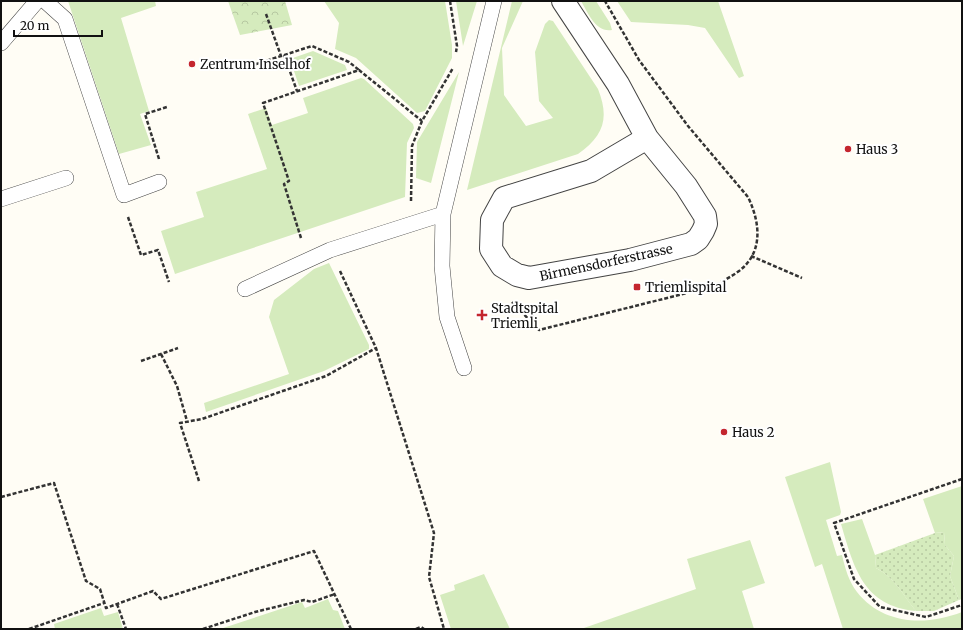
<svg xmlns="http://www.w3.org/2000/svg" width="963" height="630" font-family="Merriweather,serif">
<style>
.grass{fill:#d5ebbd}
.park{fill:url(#park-crowns)}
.garden{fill:url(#garden-dots)}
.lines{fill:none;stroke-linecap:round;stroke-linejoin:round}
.lane-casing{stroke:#444;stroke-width:16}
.street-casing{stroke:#444;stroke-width:24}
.path{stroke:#333;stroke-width:2.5;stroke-dasharray:4 2;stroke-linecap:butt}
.lane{stroke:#fff;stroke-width:15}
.street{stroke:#fff;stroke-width:22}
.poi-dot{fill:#c4262e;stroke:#fff;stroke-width:1.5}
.labels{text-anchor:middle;stroke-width:4;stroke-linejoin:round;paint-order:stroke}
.poi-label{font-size:13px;fill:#111;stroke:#fff;text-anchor:start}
.street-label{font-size:13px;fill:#111;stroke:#fff}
</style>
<defs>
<pattern id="park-crowns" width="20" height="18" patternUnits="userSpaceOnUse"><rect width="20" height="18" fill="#d5ebbd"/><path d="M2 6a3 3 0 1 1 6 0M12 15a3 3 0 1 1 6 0" fill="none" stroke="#b6c8a1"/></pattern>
<pattern id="garden-dots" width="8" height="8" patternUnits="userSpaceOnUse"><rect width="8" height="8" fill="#d5ebbd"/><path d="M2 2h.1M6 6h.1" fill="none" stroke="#b6c8a1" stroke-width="1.8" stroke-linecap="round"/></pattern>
</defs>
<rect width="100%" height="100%" fill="#fffdf5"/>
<!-- grass -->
<path class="grass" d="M 68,1 L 155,1 L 156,6 L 121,18 L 149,111 L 140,114 L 151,145 L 119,154 Z
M 324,1 L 445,1 L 452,45 L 452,58 L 425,111 L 417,113 L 356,58 L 335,49 L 339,23 Z
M 456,1 L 477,1 L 463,46 Z
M 512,1 L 523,1 L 502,48 L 504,95 L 526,126 L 553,118 L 539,101 L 535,52 L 545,24 L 549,20 L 553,21 L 598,89 C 610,119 603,136 578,154 L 467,190 Z
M 581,1 L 596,1 L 610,23 L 612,30 C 596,33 588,13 581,1 Z
M 617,1 L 718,1 L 744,76 L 739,78 L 705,28 L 688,25 L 631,22 Z
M 313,51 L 345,65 L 347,70 L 299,86 L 290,59 Z
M 459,72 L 431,183 L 416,178 L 417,142 Z
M 361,78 L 364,79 L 413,124 L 414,128 L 407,143 L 405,197 L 175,274 L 161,231 L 204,217 L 196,192 L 267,169 L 248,114 L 266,108 L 272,125 L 308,113 L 303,98 Z
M 329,263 L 369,345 L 369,349 L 324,371 L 206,412 L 204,403 L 289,374 L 269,317 L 274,300 L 314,269 Z
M 830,462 L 841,512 L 840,515 L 826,520 L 837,556 L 842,555 C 845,568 849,582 857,592 C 883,625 926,626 962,612 L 962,629 L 843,629 L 822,564 L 815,567 L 785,477 Z
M 962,486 L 962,599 L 959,600 L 950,576 L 954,556 L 945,545 L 944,532 L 935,533 L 923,499 Z
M 862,519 L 875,555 L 876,568 C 895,578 903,595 916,611 C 863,606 854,568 841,524 Z
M 750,540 L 765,583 L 742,591 L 754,629 L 581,629 L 696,589 L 687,559 Z
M 484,574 L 510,629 L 451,629 L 440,595 L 455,590 L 454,585 Z
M 328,599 L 333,610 L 338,611 L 345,629 L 220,629 L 302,602 L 305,608 Z
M 101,608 L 104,616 L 118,612 L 123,629 L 55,629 L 54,624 Z"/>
<!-- park -->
<path class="park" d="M 228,1 L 285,1 L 292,25 L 240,35 Z"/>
<!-- garden -->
<path class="garden" d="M 944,532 L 945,545 L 954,556 L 950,576 L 959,600 L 934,611 L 916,611 C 902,594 896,579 876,568 L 875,555 L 935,533 Z"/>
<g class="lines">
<!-- lane casing -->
<g class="lane-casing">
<path id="lane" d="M 45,1 L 65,19 L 124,195 L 159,182
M 1,43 L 37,1
M 1,199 L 66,178
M 443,214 L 442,266 L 447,317 L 464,368
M 245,289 L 330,250 L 443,214 L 494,1"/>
</g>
<!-- street casing -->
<g class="street-casing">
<path id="street" d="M 563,1 L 618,84 L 647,138 L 686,186 L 705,216 L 706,224 L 703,231 L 698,239 L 691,244 L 630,260 L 529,278 L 517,275 L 502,266 L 491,249 L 492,220 L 504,198 L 591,171 L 647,138"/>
</g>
<!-- path -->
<path class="path" d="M 450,1 L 457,46 L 456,52
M 266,14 L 281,56
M 284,55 L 297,91
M 244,68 L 312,46 L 349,62 L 359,70
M 159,159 L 145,114 L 167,107
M 411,201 L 412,146 L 422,121 L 453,68
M 128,217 L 141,255 L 158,250 L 169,282
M 301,238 L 284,184 L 289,181 L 263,103 L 359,70 L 422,121
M 751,256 L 802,278
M 340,271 L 376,348 L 434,533 L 429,577 L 444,629
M 512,302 L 539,330 L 715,286 C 722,281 731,277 739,271 C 764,252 760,222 748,197 L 688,126 L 639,60 L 605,1
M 161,354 L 177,386 L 187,421
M 141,361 L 178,348
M 962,479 L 834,523 L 854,579 L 880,607 L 926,617 L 962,605
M 199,481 L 180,423 L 202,419 L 326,376 L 376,348
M 1,497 L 54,483 L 86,581 L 100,589 L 106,608 L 153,591 L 161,599 L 314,551 L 351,629
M 117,604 L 126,629
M 29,629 L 104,603
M 203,629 L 255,612 L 304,600 L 312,602 L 335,594
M 416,629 L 421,627 L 424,629"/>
<!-- lane -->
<use href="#lane" class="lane"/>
<!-- street -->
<use href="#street" class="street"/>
</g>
<!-- markers -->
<g class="poi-dot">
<circle cx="192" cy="64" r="4"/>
<circle cx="848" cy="149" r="4"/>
<rect x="633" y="283" width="8" height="8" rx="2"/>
<path d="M480 309h4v4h4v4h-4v4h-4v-4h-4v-4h4z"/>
<circle cx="724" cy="432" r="4"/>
</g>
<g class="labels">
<!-- poi labels -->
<g class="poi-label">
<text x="200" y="69">Zentrum Inselhof</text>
<text x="856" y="154">Haus 3</text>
<text x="645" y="292">Triemlispital</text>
<text x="491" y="313">Stadtspital<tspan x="491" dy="15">Triemli</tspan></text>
<text x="732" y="437">Haus 2</text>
</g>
<!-- street labels -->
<g class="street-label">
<text transform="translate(606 262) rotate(-12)" y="5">Birmensdorferstrasse</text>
</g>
</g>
<!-- border -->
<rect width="963" height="630" fill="none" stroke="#111111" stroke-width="4"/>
<!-- scale -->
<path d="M14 30v6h88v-6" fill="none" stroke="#111111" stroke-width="2"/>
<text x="20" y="30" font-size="12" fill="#111111" stroke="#ffffff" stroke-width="3" paint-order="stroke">20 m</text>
</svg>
